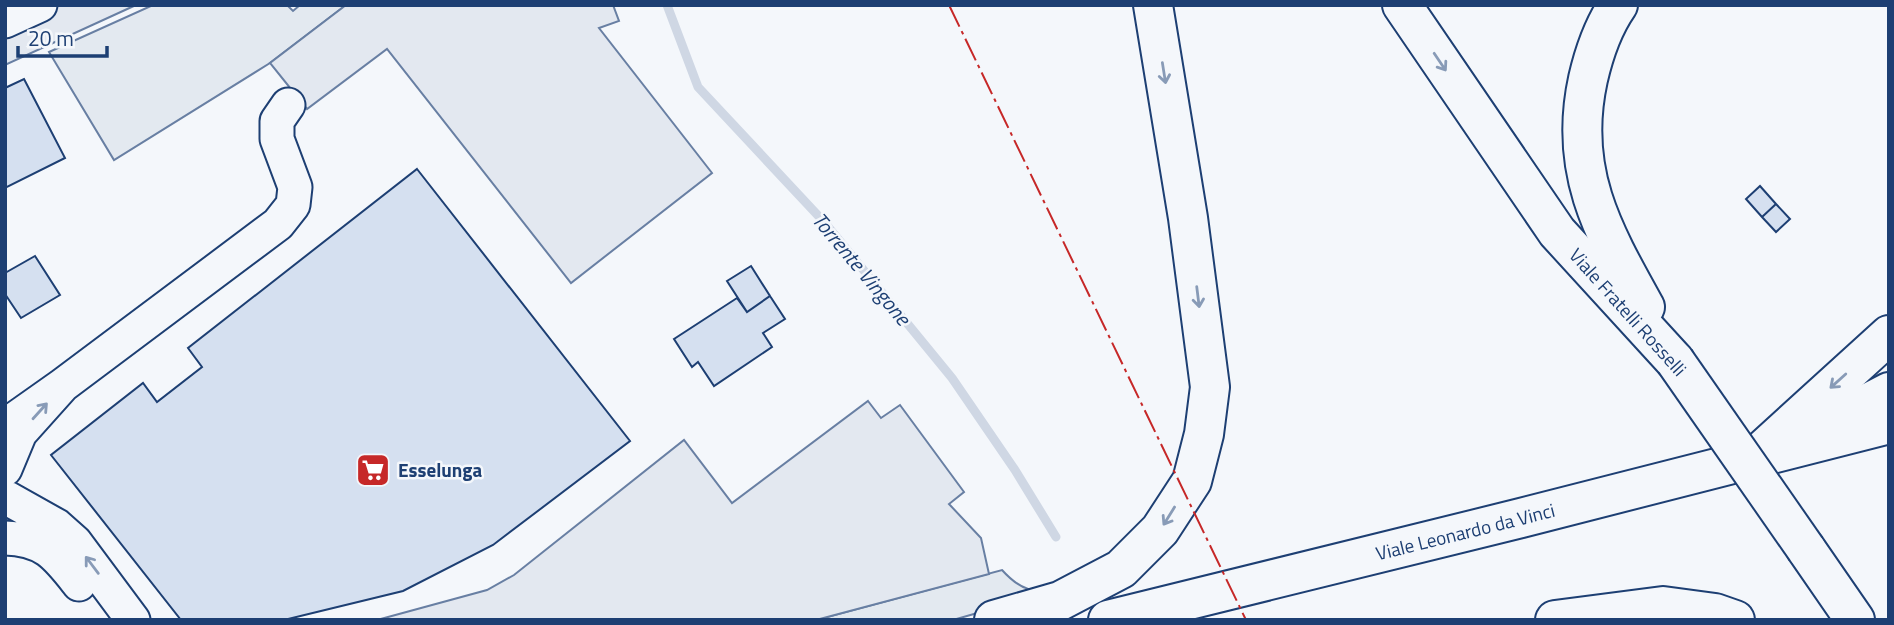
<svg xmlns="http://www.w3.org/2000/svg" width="1894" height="625" font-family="'Titillium Web',sans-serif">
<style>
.green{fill:#e3e9f0;stroke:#687fa3;stroke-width:2}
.parking{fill:#e3e8f0;stroke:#687fa3;stroke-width:2}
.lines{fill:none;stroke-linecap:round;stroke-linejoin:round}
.stream{stroke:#cfd7e4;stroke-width:9}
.building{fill:#d5e0f0;stroke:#1d3f73;stroke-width:2}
.minor-casing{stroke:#1d3f73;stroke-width:37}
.major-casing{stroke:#1d3f73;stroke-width:42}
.minor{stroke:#f4f7fb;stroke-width:33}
.major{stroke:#f4f7fb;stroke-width:38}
.major-bridge-casing{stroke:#1d3f73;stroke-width:42;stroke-linecap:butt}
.major-bridge{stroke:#f4f7fb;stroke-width:38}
.power{stroke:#c62828;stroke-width:2;stroke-dasharray:24 5 3.5 5;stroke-linecap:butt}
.oneway{stroke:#889bb7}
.labels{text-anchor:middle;stroke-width:5;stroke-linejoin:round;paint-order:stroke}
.street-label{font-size:19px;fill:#1d3f73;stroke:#f4f7fb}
.poi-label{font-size:19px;font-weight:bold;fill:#1d3f73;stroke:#f4f7fb;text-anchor:start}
.water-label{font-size:21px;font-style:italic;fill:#1d3f73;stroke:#f4f7fb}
</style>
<rect width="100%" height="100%" fill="#f4f7fb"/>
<!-- green -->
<path class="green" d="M 153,5 L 287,5 L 293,11 L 300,5 L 346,5 L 270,63 L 114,160 L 49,52 Z
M 1002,570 C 1021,591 1033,593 1061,589 L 953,620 L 816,620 Z"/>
<!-- parking -->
<path class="parking" d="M 47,5 L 136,5 L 5,65 L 5,25 Z
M 346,5 L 613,5 L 619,21 L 599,28 L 712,173 L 571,283 L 387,49 L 307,109 L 270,63 Z
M 868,401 L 881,418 L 900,405 L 964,492 L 949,504 L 981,538 L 989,574 L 816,620 L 377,620 L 487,590 L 514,575 L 684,440 L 732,503 Z"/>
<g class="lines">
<!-- stream -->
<path class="stream" d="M 667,5 L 698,87 L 825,223 L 952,378 L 1015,470 L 1056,537"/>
</g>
<!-- building -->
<path class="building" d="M 24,79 L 65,158 L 5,188 L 5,88 Z
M 417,169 L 630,441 L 493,545 L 403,591 L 284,620 L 181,620 L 51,455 L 143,383 L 157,402 L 202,367 L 188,348 Z
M 1760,186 L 1776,204 L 1762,217 L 1746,199 Z
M 1776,204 L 1790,219 L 1776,232 L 1762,217 Z
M 35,256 L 60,295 L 21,318 L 5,294 L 5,273 Z
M 751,266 L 770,296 L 747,312 L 727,281 Z
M 770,296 L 785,319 L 763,333 L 772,347 L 714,386 L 698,362 L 692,367 L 674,339 L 737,298 L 747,312 Z"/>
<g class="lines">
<!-- minor casing -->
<g class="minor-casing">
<path id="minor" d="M 5,21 L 40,5
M 63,385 L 278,224 L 293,205 L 295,187 L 277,139 L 277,121 L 288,105
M 5,426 L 63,385 L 20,433 L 5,469
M 7,498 L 57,526 L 75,542 L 133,620
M 5,538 C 45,539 57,556 79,584"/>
</g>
<!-- major casing -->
<g class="major-casing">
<g id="major">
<path d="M 1402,5 L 1557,232 L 1675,361"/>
<path d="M 1618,5 C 1602,28 1594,53 1588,79 C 1568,170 1602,230 1645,307"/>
<path d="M 1834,431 L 1864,405 L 1889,392"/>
<path d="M 1756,456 L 1889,335"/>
<path d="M 1806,549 L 1855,620"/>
<path d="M 994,620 L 1060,601 L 1121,569 L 1160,530 L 1192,481 L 1204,434 L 1210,387 L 1188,218 L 1153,5"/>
<path id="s1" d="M 1108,620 L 1521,518 L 1889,424"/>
<path d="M 1555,620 L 1663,606 L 1715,613 L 1735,620"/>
</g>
</g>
<!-- minor -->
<use href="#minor" class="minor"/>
<!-- major -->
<use href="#major" class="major"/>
<!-- major-bridge casing -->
<g class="major-bridge-casing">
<path id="major-bridge" d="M 1675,361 L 1806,549"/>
</g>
<!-- major-bridge -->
<use href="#major-bridge" class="major-bridge"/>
<!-- power -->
<path class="power" d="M 949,5 L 1246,620"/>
</g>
<!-- one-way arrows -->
<defs><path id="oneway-shaft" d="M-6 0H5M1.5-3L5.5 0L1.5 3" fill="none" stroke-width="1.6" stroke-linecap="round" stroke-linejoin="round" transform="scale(1.75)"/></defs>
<g class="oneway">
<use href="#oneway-shaft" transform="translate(1440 62) rotate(56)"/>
<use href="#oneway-shaft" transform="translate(1164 73) rotate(81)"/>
<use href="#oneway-shaft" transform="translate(1198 297) rotate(83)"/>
<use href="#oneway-shaft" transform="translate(1838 381) rotate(138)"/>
<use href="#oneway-shaft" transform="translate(40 411) rotate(-48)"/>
<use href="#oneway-shaft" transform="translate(1169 516) rotate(122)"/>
<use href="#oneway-shaft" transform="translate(92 565) rotate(-127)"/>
</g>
<!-- icons -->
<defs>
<g id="supermarket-square" transform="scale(1.75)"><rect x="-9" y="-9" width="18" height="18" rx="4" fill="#c62828" stroke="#f4f7fb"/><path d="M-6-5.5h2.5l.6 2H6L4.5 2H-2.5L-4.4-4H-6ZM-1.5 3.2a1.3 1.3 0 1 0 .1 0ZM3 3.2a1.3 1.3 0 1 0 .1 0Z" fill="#fff"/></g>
</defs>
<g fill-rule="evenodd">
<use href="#supermarket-square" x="373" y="470"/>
</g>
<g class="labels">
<!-- street labels -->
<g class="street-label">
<text transform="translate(1628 312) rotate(48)" y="7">Viale Fratelli Rosselli</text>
<text dy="7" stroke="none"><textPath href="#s1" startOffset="368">Viale Leonardo da Vinci</textPath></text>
</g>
<!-- poi labels -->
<g class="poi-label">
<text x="398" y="477">Esselunga</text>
</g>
<!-- water labels -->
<g class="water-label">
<text transform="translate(861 269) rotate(50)" y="7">Torrente Vingone</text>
</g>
</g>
<!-- border -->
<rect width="1894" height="625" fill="none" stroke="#1d3f73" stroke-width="14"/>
<!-- scale -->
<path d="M18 46v10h89v-10" fill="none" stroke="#1d3f73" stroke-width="3.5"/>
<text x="28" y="46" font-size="21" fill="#1d3f73" stroke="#f4f7fb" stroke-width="5" paint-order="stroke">20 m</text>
</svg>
